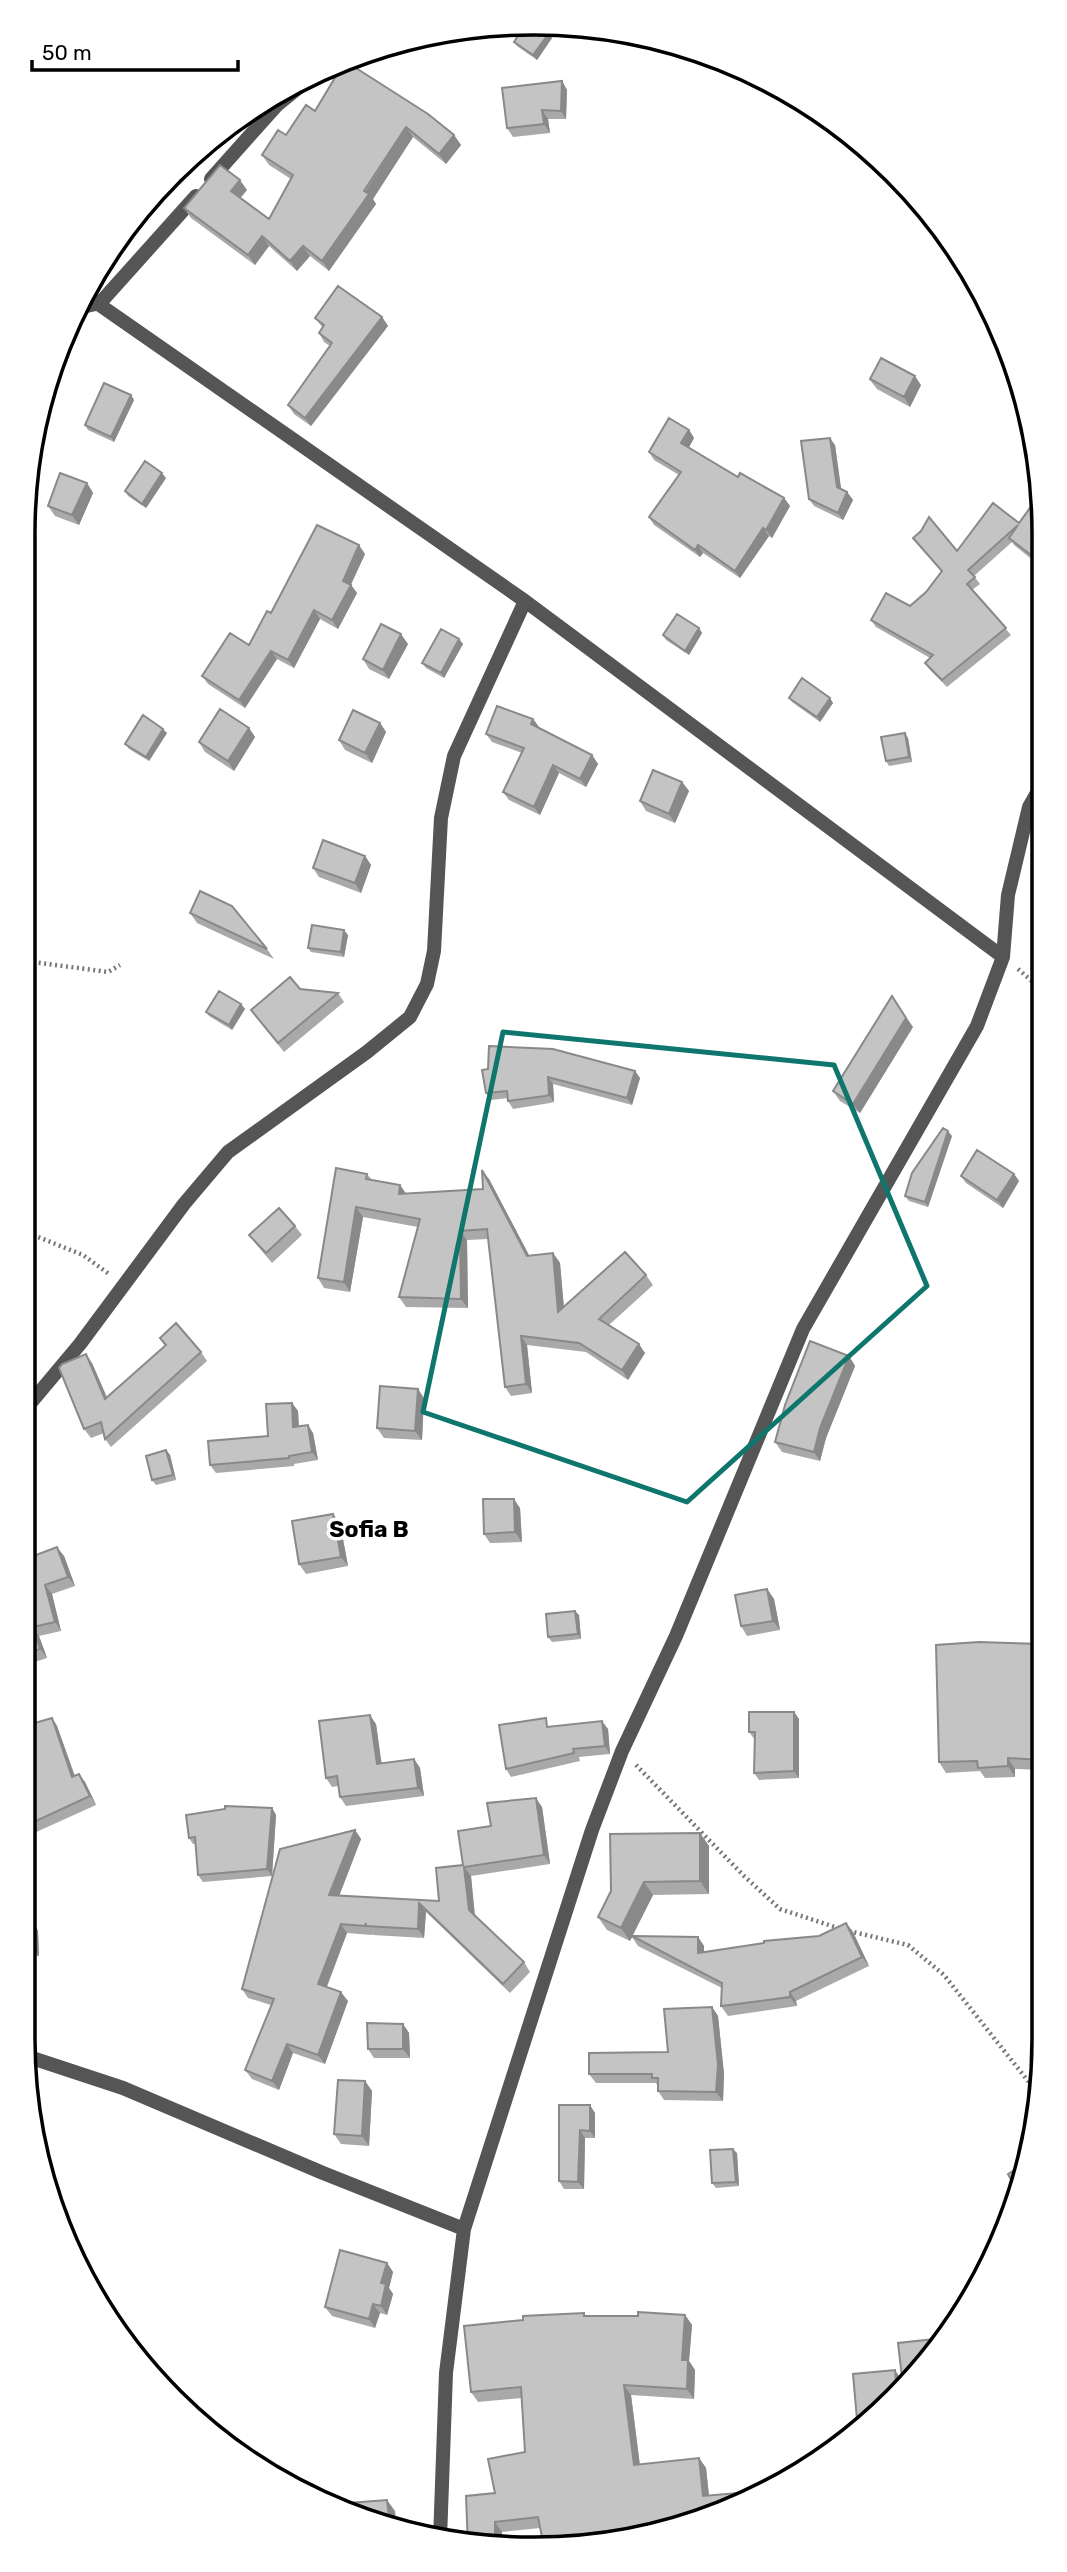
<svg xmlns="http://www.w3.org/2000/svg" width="1067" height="2572" font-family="Rubik,sans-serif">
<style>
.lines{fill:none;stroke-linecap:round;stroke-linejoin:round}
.path{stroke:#777;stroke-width:4.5;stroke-dasharray:2 3.5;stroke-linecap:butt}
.street{stroke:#555;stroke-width:14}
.wall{fill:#a9a9a9}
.shaded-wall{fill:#898989}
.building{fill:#c4c4c4;stroke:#898989;stroke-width:2}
.marked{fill:none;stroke:#0f766e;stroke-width:5;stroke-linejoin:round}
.labels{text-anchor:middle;stroke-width:7;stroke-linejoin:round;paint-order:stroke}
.quarter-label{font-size:23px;font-weight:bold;fill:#000;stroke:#fff}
.rim{fill:none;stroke:#000;stroke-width:3.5}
</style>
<rect width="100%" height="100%" fill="#fff"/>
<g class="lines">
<!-- path -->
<path class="path" d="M 23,958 L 33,962 L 108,972 L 120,965
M 1018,969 L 1041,989
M 23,1231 L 83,1255 L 109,1274
M 636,1765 L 744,1876 L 780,1909 L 841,1929
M 849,1931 L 908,1945 L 944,1975 L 1036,2091"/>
<!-- street -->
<path class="street" d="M 211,179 L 277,105 L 319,71
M 84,294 L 525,601 L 1003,957
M 78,308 L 100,303 L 196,196
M 23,1412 L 80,1344 L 184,1204 L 228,1152 L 367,1052 L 410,1017 L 427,984 L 434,951 L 441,818 L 454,756 L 525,601
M 26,2056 L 123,2088 L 323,2173 L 464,2229
M 440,2539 L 446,2373 L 464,2229 L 592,1830 L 622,1751 L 676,1636 L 803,1329 L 977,1026 L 1003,957 L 1008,895 L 1029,807 L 1041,786"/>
</g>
<!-- wall -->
<path class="wall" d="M 552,38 L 537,60 L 517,46 L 514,42 Z
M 562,81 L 567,90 L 566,119 L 548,119 L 550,133 L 513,137 L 507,128 Z
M 315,111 L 454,135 L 461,145 L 446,164 L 413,137 L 373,199 L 376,204 L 329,271 L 310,256 L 297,271 L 269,246 L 255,265 L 191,218 L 184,208 L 247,190 L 240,198 L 269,219 L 291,179 L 269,165 L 262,155 Z
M 382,317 L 388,326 L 311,426 L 294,414 L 288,405 L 330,346 L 324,342 L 319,333 L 323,328 L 315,318 Z
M 870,380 L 921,385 L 910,407 L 877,389 Z
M 131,395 L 134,400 L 114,442 L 88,430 L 85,425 Z
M 689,430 L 694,438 L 689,447 L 738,477 L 784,498 L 790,506 L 772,538 L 769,536 L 740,578 L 703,553 L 700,557 L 654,525 L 649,517 L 679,475 L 654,460 L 649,452 Z
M 835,445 L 841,489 L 847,492 L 853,500 L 843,520 L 814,506 L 809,499 Z
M 166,478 L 146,508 L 128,496 L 125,491 Z
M 87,483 L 93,493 L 79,525 L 55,516 L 48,506 Z
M 1040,494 L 1040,563 L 1035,562 L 1014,545 L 1012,542 L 974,576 L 980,584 L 972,590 L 1011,635 L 947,687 L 930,670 L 925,663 L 930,658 L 876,627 L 871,620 L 910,606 L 926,592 L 942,572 L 913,538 L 957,551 L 1019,523 Z
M 365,554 L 351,585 L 357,593 L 338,629 L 320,619 L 294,668 L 277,659 L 245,708 L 208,684 L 202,676 L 249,645 L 271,613 Z
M 699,628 L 702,633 L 689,655 L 666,640 L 663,635 Z
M 459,639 L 463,644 L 444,678 L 426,668 L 422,663 Z
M 408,644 L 389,679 L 369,669 L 363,659 Z
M 789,698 L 830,698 L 833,703 L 820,722 L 792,702 Z
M 533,719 L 539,727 L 592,755 L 598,764 L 586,787 L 559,773 L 540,815 L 509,800 L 503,792 L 522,753 L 492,742 L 486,734 Z
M 380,723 L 386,732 L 372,763 L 345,750 L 339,740 Z
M 249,728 L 255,737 L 234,771 L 205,752 L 199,742 Z
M 167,733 L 149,761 L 129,749 L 125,744 Z
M 908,738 L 912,762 L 889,766 L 886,761 Z
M 682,782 L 689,791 L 675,823 L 646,811 L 640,801 Z
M 365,856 L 371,865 L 361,893 L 319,877 L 313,868 Z
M 190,913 L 267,949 L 274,959 L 197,923 Z
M 348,935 L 344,957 L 311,952 L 308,948 Z
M 300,989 L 338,993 L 344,1002 L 284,1052 L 251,1010 Z
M 241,1004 L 245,1009 L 232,1030 L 209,1016 L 206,1012 Z
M 913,1027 L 860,1113 L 840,1101 L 833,1091 Z
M 482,1070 L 635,1071 L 640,1078 L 632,1105 L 553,1084 L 554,1102 L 550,1103 L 513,1109 L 508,1101 L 508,1098 L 491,1100 L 486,1093 Z
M 952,1136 L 928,1207 L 909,1201 L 905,1196 Z
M 367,1174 L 372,1180 L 400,1185 L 406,1194 L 483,1189 L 489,1179 L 529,1255 L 553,1253 L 560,1263 L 564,1307 L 646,1275 L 653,1285 L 609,1325 L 645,1353 L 628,1380 L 586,1352 L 527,1345 L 532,1393 L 511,1396 L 505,1387 L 488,1239 L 467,1240 L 468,1308 L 406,1307 L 399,1297 L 418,1227 L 363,1217 L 350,1292 L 324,1288 L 318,1278 Z
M 1014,1174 L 1019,1181 L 1003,1208 L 966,1183 L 961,1176 Z
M 295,1226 L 302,1235 L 272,1263 L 256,1244 L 249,1235 Z
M 160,1338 L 201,1352 L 207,1361 L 111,1447 L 105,1439 L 104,1433 L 91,1438 L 84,1429 L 92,1363 L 107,1397 L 165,1346 Z
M 849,1356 L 855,1366 L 826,1438 L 820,1461 L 782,1452 L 775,1442 Z
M 424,1398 L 422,1440 L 384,1438 L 377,1428 Z
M 292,1403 L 298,1411 L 299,1426 L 313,1433 L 318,1460 L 294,1464 L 294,1466 L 216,1473 L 210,1465 L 268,1436 Z
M 166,1450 L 170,1455 L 176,1480 L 156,1485 L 152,1480 Z
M 520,1508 L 522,1542 L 490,1543 L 484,1534 Z
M 340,1523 L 348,1566 L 306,1574 L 299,1564 Z
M 64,1556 L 75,1586 L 52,1594 L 61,1631 L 39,1636 L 47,1658 L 23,1666 L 23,1560 Z
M 767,1589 L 774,1599 L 780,1630 L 747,1636 L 741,1626 Z
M 579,1615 L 581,1639 L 552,1642 L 548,1637 Z
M 1043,1644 L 1043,1770 L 1015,1769 L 1015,1777 L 985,1778 L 980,1771 L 946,1773 L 939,1762 Z
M 23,1706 L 29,1714 L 31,1724 L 52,1718 L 57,1726 L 75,1776 L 85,1782 L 96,1805 L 23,1838 Z
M 794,1712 L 799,1719 L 799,1778 L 759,1780 L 754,1773 L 755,1740 L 749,1732 Z
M 376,1724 L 381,1763 L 414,1759 L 420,1768 L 424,1796 L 346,1806 L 340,1797 L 338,1786 L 332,1787 L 326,1778 Z
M 552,1727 L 608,1729 L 610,1754 L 579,1757 L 580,1761 L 511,1777 L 506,1769 Z
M 542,1807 L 550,1864 L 471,1876 L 475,1915 L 524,1962 L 530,1972 L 510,1993 L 426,1912 L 424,1938 L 373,1935 L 372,1934 L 372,1935 L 347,1933 L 327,1987 L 348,2001 L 325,2064 L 293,2053 L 279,2090 L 252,2079 L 245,2070 L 271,2005 L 248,1998 L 242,1989 L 355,1830 L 361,1839 L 339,1896 L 439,1901 L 491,1826 Z
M 272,1808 L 276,1815 L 272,1876 L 203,1882 L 198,1875 L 196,1844 L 193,1844 L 189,1838 Z
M 700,1833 L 709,1846 L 709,1894 L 653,1895 L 632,1936 L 698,1937 L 704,1946 L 704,1952 L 819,1936 L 846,1923 L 853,1932 L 869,1966 L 796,2001 L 797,2006 L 728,2016 L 721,2006 L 722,1988 L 638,1946 L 632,1937 L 630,1941 L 607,1930 L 598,1917 Z
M 23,1926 L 35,1926 L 38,1931 L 39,1956 L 23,1957 Z
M 712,2007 L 718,2016 L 724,2074 L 723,2101 L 664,2100 L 658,2091 L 658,2086 L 656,2083 L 596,2083 L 589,2074 L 668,2052 Z
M 403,2024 L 409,2033 L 410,2058 L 374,2058 L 368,2049 Z
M 365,2081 L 372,2091 L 369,2146 L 341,2144 L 334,2134 Z
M 559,2105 L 595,2113 L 595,2138 L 585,2138 L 584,2189 L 564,2189 L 559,2181 Z
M 737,2153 L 739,2186 L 716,2188 L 712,2183 Z
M 387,2263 L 393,2272 L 389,2288 L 393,2294 L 387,2315 L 380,2313 L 375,2328 L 332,2316 L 325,2307 Z
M 685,2315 L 692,2325 L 689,2361 L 695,2370 L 694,2399 L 631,2395 L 640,2465 L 699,2458 L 706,2468 L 709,2495 L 540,2528 L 502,2532 L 502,2544 L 468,2545 L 495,2493 L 525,2452 L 522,2398 L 478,2402 L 471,2392 L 586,2316 Z"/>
<!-- shaded-wall -->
<path class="shaded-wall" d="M 549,33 L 552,38 L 537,60 L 533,55 Z
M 562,81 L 567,90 L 566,119 L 561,111 Z
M 542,110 L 548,119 L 550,133 L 544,124 Z
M 406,127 L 413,137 L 373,199 L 376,204 L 329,271 L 322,261 Z
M 454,135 L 461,145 L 446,164 L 439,154 Z
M 240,180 L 247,190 L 238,201 L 231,191 Z
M 262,236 L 269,246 L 255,265 L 248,255 Z
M 303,246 L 310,256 L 297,271 L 290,261 Z
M 382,317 L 388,326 L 311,426 L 305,418 Z
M 915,376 L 921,385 L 910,407 L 904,397 Z
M 131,395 L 134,400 L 114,442 L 111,437 Z
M 689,430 L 694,438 L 687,451 L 681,443 Z
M 830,438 L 835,445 L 842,495 L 837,487 Z
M 162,473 L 166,478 L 146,508 L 142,504 Z
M 87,483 L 93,493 L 79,525 L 72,515 Z
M 847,492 L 853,500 L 843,520 L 838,513 Z
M 784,498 L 790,506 L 772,538 L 766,530 Z
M 763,528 L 769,536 L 740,578 L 735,571 Z
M 359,545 L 365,554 L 349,588 L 351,585 L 357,593 L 338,629 L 332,620 L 343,581 Z
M 698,545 L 703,553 L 700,557 L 695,550 Z
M 314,610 L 320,619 L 294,668 L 288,660 Z
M 699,628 L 702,633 L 689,655 L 685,651 Z
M 401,634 L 408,644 L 389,679 L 383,670 Z
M 459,639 L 463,644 L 444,678 L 441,673 Z
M 271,651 L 277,659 L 245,708 L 239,700 Z
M 830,698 L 833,703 L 820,722 L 817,717 Z
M 533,719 L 539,727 L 531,724 Z
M 380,723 L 386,732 L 372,763 L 365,753 Z
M 249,728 L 255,737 L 234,771 L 228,761 Z
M 163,729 L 167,733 L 149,761 L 146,757 Z
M 905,733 L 908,738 L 912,762 L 909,757 Z
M 592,755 L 598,764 L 586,787 L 580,779 Z
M 553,765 L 559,773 L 540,815 L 534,807 Z
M 682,782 L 689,791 L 675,823 L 669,814 Z
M 365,856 L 371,865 L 361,893 L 355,883 Z
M 24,872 L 31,882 L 23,895 L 23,875 Z
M 344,930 L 348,935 L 344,957 L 341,952 Z
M 892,996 L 913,1027 L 860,1113 L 853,1104 Z
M 241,1004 L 245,1009 L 232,1030 L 229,1025 Z
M 635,1071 L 640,1078 L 632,1105 L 627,1098 Z
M 548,1077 L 553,1084 L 554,1102 L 549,1095 Z
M 948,1131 L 952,1136 L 928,1207 L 925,1202 Z
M 482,1170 L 489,1179 L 534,1265 L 527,1256 Z
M 1014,1174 L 1019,1181 L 1003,1208 L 997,1200 Z
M 400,1185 L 407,1195 L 399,1194 Z
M 356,1207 L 363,1217 L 350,1292 L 344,1282 Z
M 460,1231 L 467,1240 L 468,1308 L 461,1299 Z
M 553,1253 L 560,1263 L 565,1322 L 558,1312 Z
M 521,1336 L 527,1345 L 532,1393 L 526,1384 Z
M 639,1344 L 645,1353 L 628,1380 L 622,1370 Z
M 86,1354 L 92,1363 L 111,1408 L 105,1399 Z
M 849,1356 L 855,1366 L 826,1438 L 820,1461 L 814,1452 L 820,1428 Z
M 418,1389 L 424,1398 L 422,1440 L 415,1431 Z
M 292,1403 L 298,1411 L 299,1435 L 293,1427 Z
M 308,1425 L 313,1433 L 318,1460 L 312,1452 Z
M 166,1450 L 170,1455 L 176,1480 L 173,1475 Z
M 514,1499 L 520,1508 L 522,1542 L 515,1532 Z
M 333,1514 L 340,1523 L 348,1566 L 341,1557 Z
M 57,1547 L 64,1556 L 75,1586 L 68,1577 Z
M 45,1585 L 52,1594 L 61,1631 L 55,1622 Z
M 767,1589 L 774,1599 L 780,1630 L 773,1621 Z
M 575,1611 L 579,1615 L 581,1639 L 578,1634 Z
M 33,1627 L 39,1636 L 47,1658 L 40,1649 Z
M 23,1705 L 29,1714 L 34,1733 L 28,1725 Z
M 794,1712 L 799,1719 L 799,1778 L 794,1771 Z
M 370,1715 L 376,1724 L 383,1773 L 377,1764 Z
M 52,1718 L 57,1726 L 78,1786 L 72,1777 Z
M 602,1721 L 608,1729 L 610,1754 L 605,1746 Z
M 1008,1758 L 1015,1769 L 1015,1777 L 1008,1766 Z
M 414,1759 L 420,1768 L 424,1796 L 418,1788 Z
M 79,1774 L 85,1782 L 96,1805 L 90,1796 Z
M 536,1798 L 542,1807 L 550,1864 L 544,1855 Z
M 272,1808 L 276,1815 L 272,1876 L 267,1869 Z
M 355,1830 L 361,1839 L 336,1904 L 329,1895 Z
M 700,1833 L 709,1846 L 709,1894 L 700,1881 Z
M 464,1867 L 471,1876 L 475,1919 L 469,1910 Z
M 644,1882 L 653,1895 L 630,1941 L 621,1928 Z
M 419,1903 L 426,1912 L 424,1938 L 418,1929 Z
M 846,1923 L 853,1932 L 869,1966 L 862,1957 Z
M 341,1924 L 347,1933 L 324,1993 L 318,1984 Z
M 35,1926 L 38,1931 L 39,1956 L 36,1952 Z
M 698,1937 L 704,1946 L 704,1962 L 698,1953 Z
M 341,1992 L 348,2001 L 325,2064 L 318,2055 Z
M 790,1992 L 796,2001 L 797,2006 L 790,1997 Z
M 712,2007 L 718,2016 L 724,2074 L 723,2101 L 716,2092 Z
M 403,2024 L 409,2033 L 410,2058 L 403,2049 Z
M 287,2044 L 293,2053 L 279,2090 L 272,2081 Z
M 365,2081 L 372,2091 L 369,2146 L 362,2136 Z
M 590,2105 L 595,2113 L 595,2138 L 590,2131 Z
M 580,2130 L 585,2138 L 584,2189 L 578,2182 Z
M 733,2149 L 737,2153 L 739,2186 L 736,2182 Z
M 387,2263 L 393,2272 L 389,2288 L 393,2294 L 387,2315 L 381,2306 L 381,2283 Z
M 373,2304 L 380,2313 L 375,2328 L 369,2319 Z
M 685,2315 L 692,2325 L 689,2361 L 695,2370 L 694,2399 L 687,2389 L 682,2360 Z
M 895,2370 L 901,2379 L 902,2388 L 897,2394 Z
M 624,2385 L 631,2395 L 641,2475 L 634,2465 Z
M 699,2458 L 706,2468 L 710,2506 L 703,2496 Z
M 387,2500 L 395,2511 L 397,2529 L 390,2527 Z
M 495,2522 L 502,2532 L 502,2544 L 495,2544 Z"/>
<!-- building -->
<path class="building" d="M 525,25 L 538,25 L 549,33 L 533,55 L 514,42 Z
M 345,61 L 428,114 L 454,135 L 439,154 L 406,127 L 364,191 L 369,194 L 322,261 L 303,246 L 290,261 L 262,236 L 248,255 L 184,208 L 220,165 L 240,180 L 231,191 L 269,219 L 293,175 L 262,155 L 278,130 L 286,135 L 306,105 L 315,111 Z
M 562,81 L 561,111 L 542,110 L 544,124 L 507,128 L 502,88 Z
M 338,286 L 382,317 L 305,418 L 288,405 L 332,343 L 319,333 L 324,325 L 315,318 Z
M 881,358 L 915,376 L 904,397 L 870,379 Z
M 104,383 L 131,395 L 111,437 L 85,425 Z
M 669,418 L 689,430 L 681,443 L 738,477 L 740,473 L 784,498 L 766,530 L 763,528 L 735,571 L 698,545 L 695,550 L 649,517 L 681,472 L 649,452 Z
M 830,438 L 837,487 L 847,492 L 838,513 L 809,499 L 801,441 Z
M 145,461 L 162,473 L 142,504 L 125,491 Z
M 60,473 L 87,483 L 72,515 L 48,506 Z
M 1040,494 L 1040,558 L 1031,555 L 1009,538 L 1018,525 L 968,570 L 975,577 L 967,584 L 1006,628 L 942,680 L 925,663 L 933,655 L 871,620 L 886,593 L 910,606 L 926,592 L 942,571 L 913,538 L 921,531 L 929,517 L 957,551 L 993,503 L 1019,523 Z
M 317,525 L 359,545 L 343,581 L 351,585 L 332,620 L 314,610 L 288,660 L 271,651 L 239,700 L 202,676 L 230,633 L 249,645 L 267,611 L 271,613 Z
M 677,614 L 699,628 L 685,651 L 663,635 Z
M 381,624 L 401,634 L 383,670 L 363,659 Z
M 441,629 L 459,639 L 441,673 L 422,663 Z
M 802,678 L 830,698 L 817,717 L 789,698 Z
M 497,706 L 533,719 L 531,724 L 592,755 L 580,779 L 553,765 L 534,807 L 503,792 L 524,748 L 486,734 Z
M 220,709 L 249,728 L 228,761 L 199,742 Z
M 353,710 L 380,723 L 365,753 L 339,740 Z
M 143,715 L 163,729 L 146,757 L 125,744 Z
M 905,733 L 909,757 L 886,761 L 881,737 Z
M 653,770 L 682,782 L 669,814 L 640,801 Z
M 323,840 L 365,856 L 355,883 L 313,868 Z
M 200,891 L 232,906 L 267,949 L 190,913 Z
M 312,925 L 344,930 L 341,952 L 308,948 Z
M 290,977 L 300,989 L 338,993 L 278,1043 L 251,1010 Z
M 219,991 L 241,1004 L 229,1025 L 206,1012 Z
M 892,996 L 906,1018 L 853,1104 L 833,1091 Z
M 489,1046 L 553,1049 L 635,1071 L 627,1098 L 548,1077 L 549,1095 L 545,1096 L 508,1101 L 507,1091 L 486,1093 L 482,1070 L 488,1069 Z
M 943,1128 L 948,1131 L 925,1202 L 905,1196 L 912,1173 Z
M 977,1150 L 1014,1174 L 997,1200 L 961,1176 Z
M 336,1168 L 367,1174 L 366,1179 L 400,1185 L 399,1194 L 483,1189 L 482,1170 L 527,1256 L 553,1253 L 558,1312 L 625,1252 L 646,1275 L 599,1319 L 639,1344 L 622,1370 L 579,1343 L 521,1336 L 526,1384 L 505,1387 L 487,1229 L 460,1231 L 461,1299 L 399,1297 L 420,1219 L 356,1207 L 344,1282 L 318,1278 Z
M 279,1208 L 295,1226 L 266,1253 L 249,1235 Z
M 1038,1298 L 1042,1299 L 1042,1321 L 1037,1320 Z
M 176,1323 L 201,1352 L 105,1439 L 101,1422 L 84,1429 L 59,1368 L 62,1364 L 86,1354 L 105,1399 L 166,1345 L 160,1338 Z
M 810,1341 L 849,1356 L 820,1428 L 814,1452 L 775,1442 L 785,1405 Z
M 380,1386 L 418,1389 L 415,1431 L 377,1428 Z
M 292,1403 L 293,1427 L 308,1425 L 312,1452 L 289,1456 L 289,1458 L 210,1465 L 208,1441 L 268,1436 L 266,1404 Z
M 166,1450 L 173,1475 L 152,1480 L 146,1456 Z
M 483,1499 L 514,1499 L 515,1532 L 484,1534 Z
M 333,1514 L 341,1557 L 299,1564 L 292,1521 Z
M 57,1547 L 68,1577 L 45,1585 L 55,1622 L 33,1627 L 40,1649 L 23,1655 L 23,1560 Z
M 767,1589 L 773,1621 L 741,1626 L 735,1595 Z
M 575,1611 L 578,1634 L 548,1637 L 546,1614 Z
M 979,1642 L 1043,1644 L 1043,1760 L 1008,1758 L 1008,1766 L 978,1768 L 977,1761 L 939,1762 L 936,1645 Z
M 23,1706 L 28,1725 L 52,1718 L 72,1777 L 79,1774 L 90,1796 L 23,1827 Z
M 749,1712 L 794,1712 L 794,1771 L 754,1773 L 755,1732 L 749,1732 Z
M 370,1715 L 377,1764 L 414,1759 L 418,1788 L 340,1797 L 337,1776 L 326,1778 L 319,1721 Z
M 546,1718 L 547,1727 L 602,1721 L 605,1746 L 573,1749 L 574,1753 L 506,1769 L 499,1725 Z
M 536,1798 L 544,1855 L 464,1867 L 469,1910 L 524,1962 L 503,1984 L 419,1903 L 418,1929 L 366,1926 L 366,1923 L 365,1926 L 341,1924 L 318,1984 L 341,1992 L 318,2055 L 287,2044 L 272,2081 L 245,2070 L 274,1999 L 242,1989 L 280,1849 L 355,1830 L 329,1895 L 439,1901 L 436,1868 L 463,1865 L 458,1831 L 491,1826 L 487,1803 Z
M 225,1806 L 272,1808 L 267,1869 L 198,1875 L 195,1837 L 189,1838 L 186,1815 L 225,1809 Z
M 700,1833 L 700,1881 L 644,1882 L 621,1928 L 598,1917 L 611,1891 L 610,1834 Z
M 846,1923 L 862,1957 L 790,1992 L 790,1997 L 721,2006 L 722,1983 L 632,1936 L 698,1937 L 698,1953 L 764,1943 L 764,1941 L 819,1936 Z
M 23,1926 L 35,1926 L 36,1952 L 23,1952 Z
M 712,2007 L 718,2065 L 716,2092 L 658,2091 L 658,2078 L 652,2078 L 652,2074 L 589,2074 L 589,2053 L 668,2052 L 664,2009 Z
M 367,2023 L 403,2024 L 403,2049 L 368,2049 Z
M 338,2080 L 365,2081 L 362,2136 L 334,2134 Z
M 559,2105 L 590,2105 L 590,2131 L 580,2130 L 578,2182 L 559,2181 Z
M 733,2149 L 736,2182 L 712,2183 L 710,2150 Z
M 1023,2165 L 1019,2194 L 1008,2174 Z
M 340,2250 L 387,2263 L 381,2283 L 386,2284 L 381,2306 L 373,2304 L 369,2319 L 325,2307 Z
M 638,2312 L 685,2315 L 682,2360 L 688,2360 L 687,2389 L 624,2385 L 634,2465 L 699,2458 L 703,2496 L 763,2491 L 633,2540 L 543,2542 L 538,2517 L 495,2522 L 495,2544 L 468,2545 L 466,2496 L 495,2493 L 488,2459 L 525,2452 L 521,2387 L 471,2392 L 464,2326 L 523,2320 L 523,2316 L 584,2313 L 584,2316 L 638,2316 Z
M 945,2338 L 938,2350 L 905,2386 L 903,2386 L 898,2343 Z
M 895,2370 L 897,2394 L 871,2422 L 858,2431 L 853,2374 Z
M 387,2500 L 390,2527 L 370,2522 L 349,2513 L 348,2503 Z"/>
<!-- marked area -->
<path class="marked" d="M 503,1032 L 834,1065 L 927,1286 L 687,1502 L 423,1412 Z"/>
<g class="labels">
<!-- quarter labels -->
<g class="quarter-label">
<text x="369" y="1537">Sofia B</text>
</g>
</g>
<!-- crop -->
<path d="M0 0H1067V2572H0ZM533 35H534A498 498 0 0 1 1032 533V2039A498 498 0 0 1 534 2537H533A498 498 0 0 1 35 2039V533A498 498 0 0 1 533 35Z" fill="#fff" fill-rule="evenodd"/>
<path class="rim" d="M533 35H534A498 498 0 0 1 1032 533V2039A498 498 0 0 1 534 2537H533A498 498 0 0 1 35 2039V533A498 498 0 0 1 533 35Z"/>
<!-- scale -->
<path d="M32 60v10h206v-10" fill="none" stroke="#000000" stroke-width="3.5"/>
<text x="42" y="60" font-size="21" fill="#000000" stroke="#ffffff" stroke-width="5" paint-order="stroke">50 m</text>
</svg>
